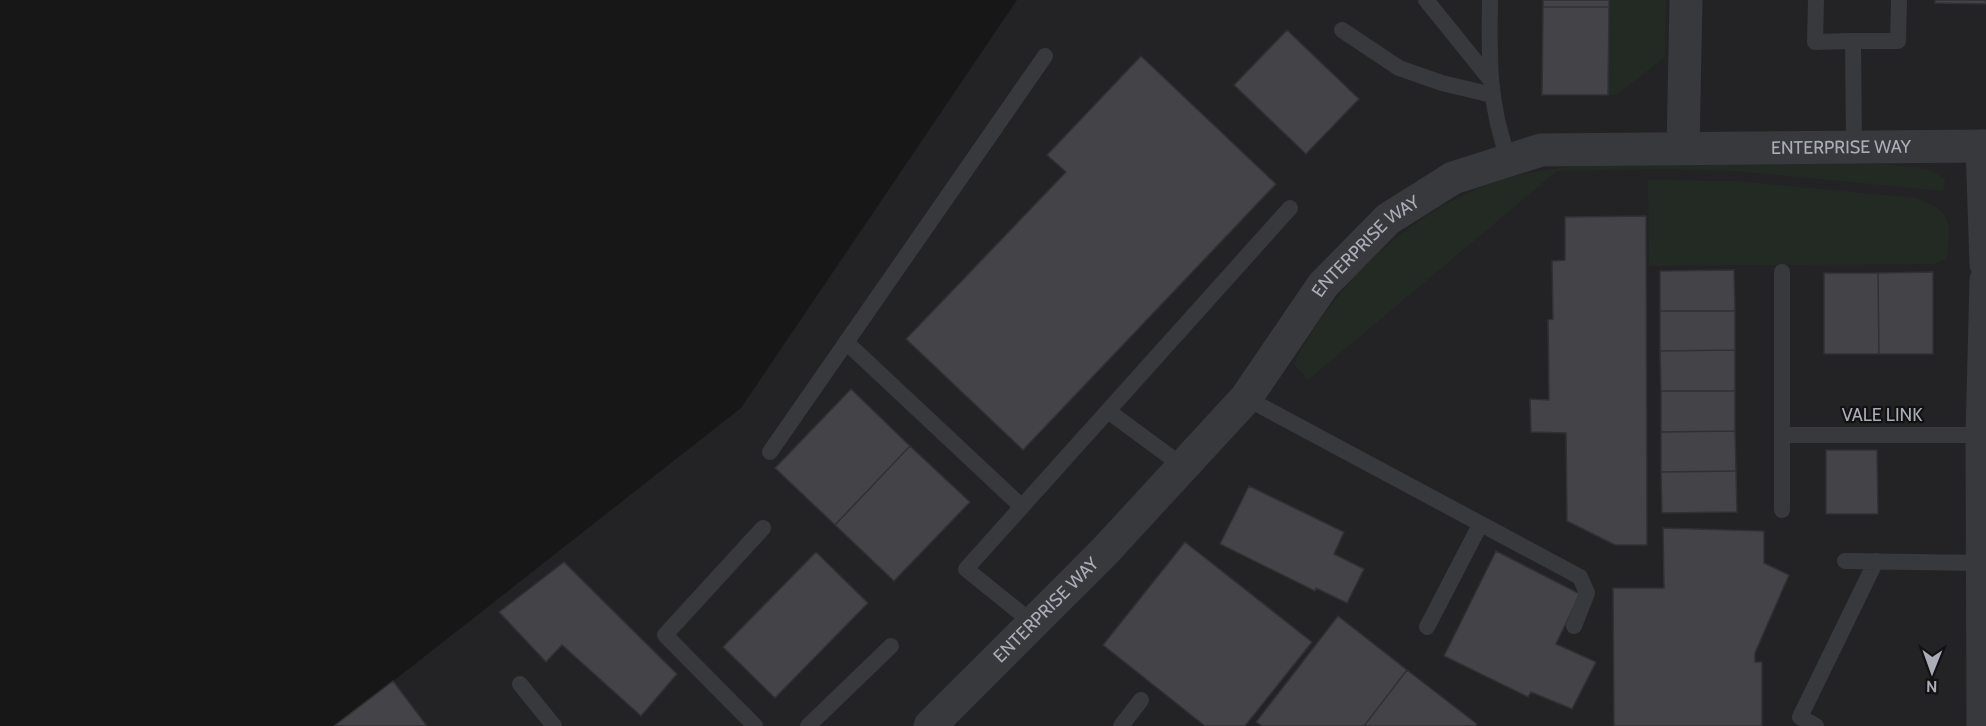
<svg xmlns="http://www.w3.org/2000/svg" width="1986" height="726" font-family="Cabin,sans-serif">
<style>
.built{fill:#232325}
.green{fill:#232a24}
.building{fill:#444448;stroke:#313134;stroke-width:1.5}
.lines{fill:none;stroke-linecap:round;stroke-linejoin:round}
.service{stroke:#38393d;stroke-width:16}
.minor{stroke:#38393d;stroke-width:33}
.labels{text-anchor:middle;stroke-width:4.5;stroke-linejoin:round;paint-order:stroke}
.street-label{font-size:18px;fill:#aaadb7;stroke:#121213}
</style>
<rect width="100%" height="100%" fill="#171718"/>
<!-- built -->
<path class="built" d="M 1017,0 L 1986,0 L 1986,726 L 336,726 L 741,408 Z"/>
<!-- green -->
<path class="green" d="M 1609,0 L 1666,0 L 1665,57 L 1616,95 L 1608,95 Z
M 1884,164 L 1928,169 L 1945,179 L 1943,191 L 1736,171 L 1662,169 L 1557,171 L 1308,380 L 1294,364 C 1335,280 1424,198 1516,176 C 1569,162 1625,165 1679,164 C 1747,164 1816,164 1884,164 Z
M 1648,180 L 1735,181 L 1916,198 C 1954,213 1950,220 1947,259 L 1933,264 L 1649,266 Z"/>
<!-- building -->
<path class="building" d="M 1543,0 L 1609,0 L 1609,7 L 1543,7 Z
M 1935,0 L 1986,0 L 1986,4 L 1935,3 Z
M 1543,7 L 1609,7 L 1608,95 L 1542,95 Z
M 1287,30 L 1359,99 L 1306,154 L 1234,85 Z
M 1141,56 L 1276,184 L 1023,450 L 906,339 L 1066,172 L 1047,155 Z
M 1646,216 L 1647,545 L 1615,545 L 1567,521 L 1566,433 L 1531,432 L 1530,399 L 1549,400 L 1548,320 L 1553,319 L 1552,261 L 1565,260 L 1565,217 Z
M 1734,270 L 1735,311 L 1660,311 L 1660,271 Z
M 1933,272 L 1933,354 L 1879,354 L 1878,273 Z
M 1824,273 L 1878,273 L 1879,354 L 1824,354 Z
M 1660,311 L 1735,311 L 1735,350 L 1660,351 Z
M 1735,350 L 1735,391 L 1661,391 L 1660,351 Z
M 851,389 L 910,446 L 835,525 L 775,468 Z
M 1661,391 L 1735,391 L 1735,431 L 1661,432 Z
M 1735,431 L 1736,471 L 1661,472 L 1661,432 Z
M 910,446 L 970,502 L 894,581 L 835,525 Z
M 1826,450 L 1877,450 L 1878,514 L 1826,514 Z
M 1736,471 L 1737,512 L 1662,513 L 1661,472 Z
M 1249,486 L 1344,532 L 1334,554 L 1364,569 L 1347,603 L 1316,588 L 1315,591 L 1220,544 Z
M 1663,528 L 1764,531 L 1764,563 L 1789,575 L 1755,653 L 1755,662 L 1762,662 L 1762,726 L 1614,726 L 1613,588 L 1664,588 Z
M 1185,542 L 1312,642 L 1245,726 L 1205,726 L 1103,645 Z
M 1496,551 L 1580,594 L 1556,644 L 1596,662 L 1572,709 L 1531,692 L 1528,697 L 1444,656 Z
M 816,552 L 868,603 L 775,698 L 723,647 Z
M 564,562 L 677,674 L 641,716 L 562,645 L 546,662 L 499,612 Z
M 1338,616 L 1407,670 L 1364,726 L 1262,726 L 1256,722 Z
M 1407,670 L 1477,724 L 1475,726 L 1364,726 Z
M 393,681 L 427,726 L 334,726 Z"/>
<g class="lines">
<!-- service -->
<path class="service" d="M 1426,0 L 1489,78
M 1490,0 C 1489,59 1488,104 1509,160
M 1816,0 L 1815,42 L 1853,41
M 1342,30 L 1399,68 L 1442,83 L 1492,95
M 1854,147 L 1853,41 L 1898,41 L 1899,0
M 1782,272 L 1782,510
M 846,342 L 1022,507
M 1246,398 L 1580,577 L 1587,593 L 1574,626
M 1108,411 L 1184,467
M 1782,435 L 1982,435
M 770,452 L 1045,56
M 1845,561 L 1983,563
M 1033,623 L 966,569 L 1290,208
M 1427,627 L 1480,525
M 520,684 L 554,726
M 755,726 L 665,635 L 763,528
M 808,726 L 891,646
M 1121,726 L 1141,700
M 1816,726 L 1800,717 L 1876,561"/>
<!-- minor -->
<g class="minor">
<path d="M 1982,146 L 1986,264"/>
<path d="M 1683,148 L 1686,0"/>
<path id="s1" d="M 930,726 L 1105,551 L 1246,398 L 1323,285 L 1388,219 L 1453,178 L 1541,150 L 1986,146"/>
<path d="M 1983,726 L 1982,435 L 1986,280"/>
</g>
</g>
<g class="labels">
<!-- street labels -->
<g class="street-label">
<text dy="6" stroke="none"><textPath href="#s1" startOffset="1154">ENTERPRISE WAY</textPath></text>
<text dy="6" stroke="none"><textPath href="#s1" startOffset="650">ENTERPRISE WAY</textPath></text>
<text x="1882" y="421">VALE LINK</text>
<text dy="6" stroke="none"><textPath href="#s1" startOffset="164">ENTERPRISE WAY</textPath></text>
</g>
</g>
<!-- north arrow -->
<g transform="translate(1932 672) rotate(181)" stroke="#121213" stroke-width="4.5" paint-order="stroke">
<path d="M0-4.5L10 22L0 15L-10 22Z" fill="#aaadb7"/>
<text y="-9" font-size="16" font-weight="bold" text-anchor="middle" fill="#aaadb7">N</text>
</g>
</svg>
